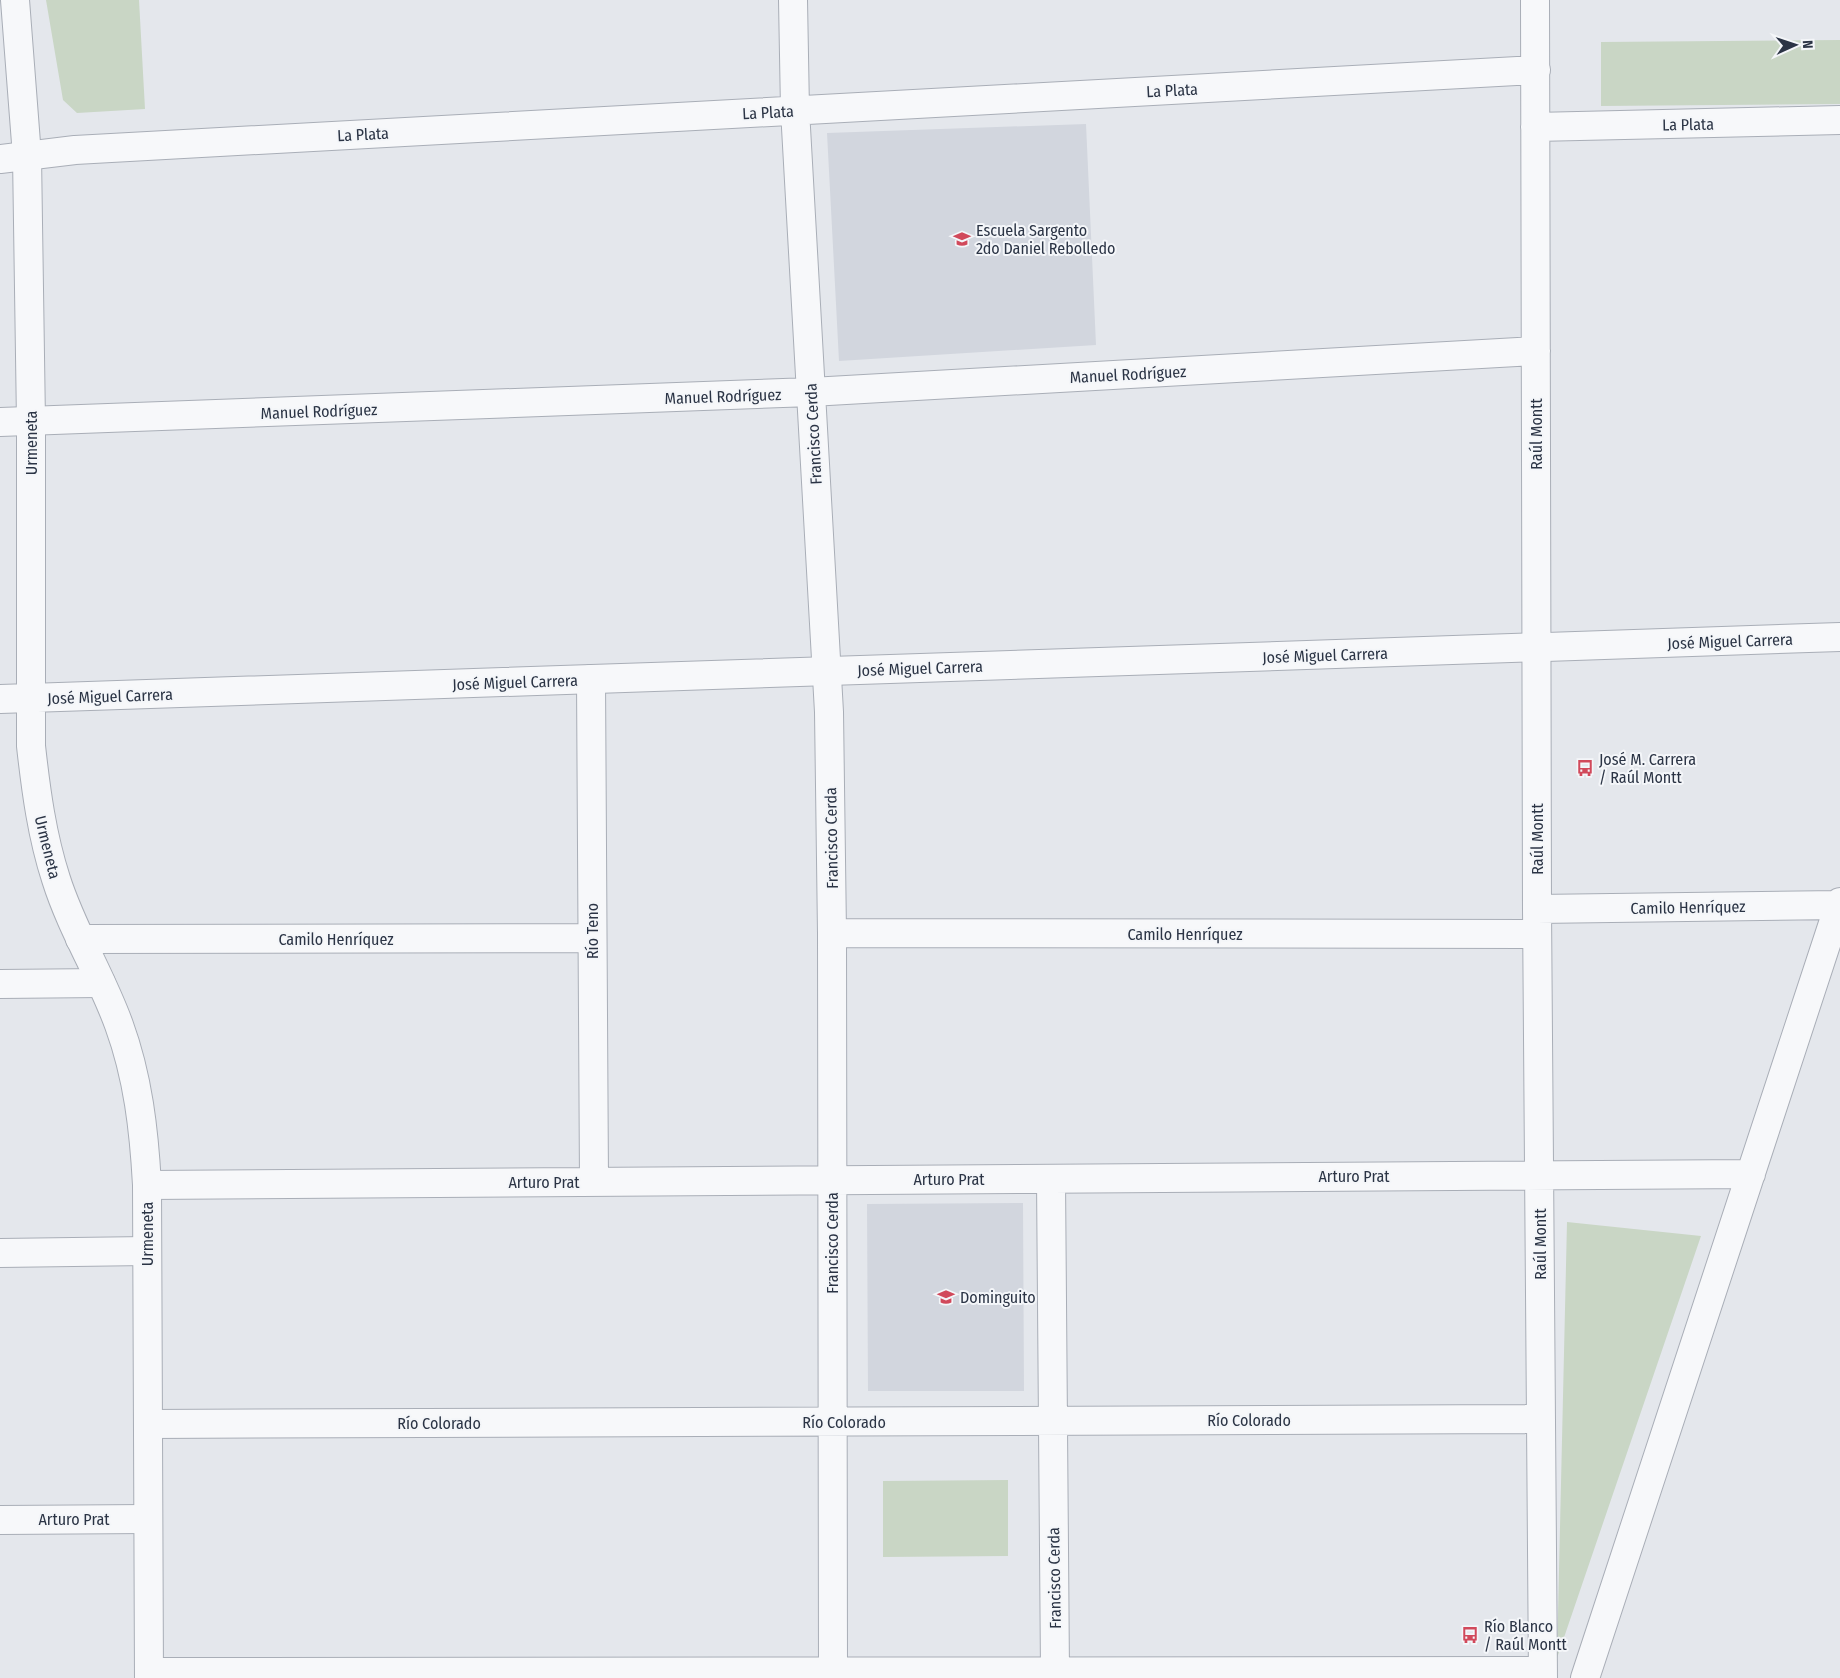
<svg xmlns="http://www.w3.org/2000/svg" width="1840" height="1678" font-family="'Fira Sans Condensed',sans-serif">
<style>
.built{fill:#d2d6de}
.green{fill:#c9d6c5}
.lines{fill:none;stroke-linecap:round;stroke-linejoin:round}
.minor-casing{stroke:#a9aeb7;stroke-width:30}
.tertiary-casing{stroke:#a9aeb7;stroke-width:30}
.minor{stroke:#f7f8fa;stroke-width:28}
.tertiary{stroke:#f7f8fa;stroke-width:28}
.labels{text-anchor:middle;stroke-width:4;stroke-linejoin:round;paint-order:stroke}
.street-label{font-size:16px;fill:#2b3445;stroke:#f4f6f9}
.poi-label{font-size:16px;fill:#2b3445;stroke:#f4f6f9;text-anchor:start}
</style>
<rect width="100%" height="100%" fill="#e4e7ec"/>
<!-- built -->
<path class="built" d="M 1086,124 L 1096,345 L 839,361 L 827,133 Z
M 1023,1203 L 1024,1391 L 868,1391 L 867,1204 Z"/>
<!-- green -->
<path class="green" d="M 46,0 L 139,0 L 145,109 L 77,113 L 63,100 Z
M 1840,40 L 1840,104 L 1601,106 L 1601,42 Z
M 1567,1222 L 1701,1236 L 1557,1658 Z
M 1008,1480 L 1008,1556 L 883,1557 L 883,1481 Z"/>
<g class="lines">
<!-- minor casing -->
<g class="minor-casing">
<path id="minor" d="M 793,0 L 795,110 L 829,712 L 832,933 L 833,1678
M 1535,0 L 1537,909 L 1543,1678
M 1535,127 L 1840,120
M 0,159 L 75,150 L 1536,70
M 0,422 L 811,392 L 1536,351
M 591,679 L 594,1182
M 1537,909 L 1839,905
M 832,933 L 1537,934
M 80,939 L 592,938
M 0,984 L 101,983
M 1051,1179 L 1055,1672 L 1053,1678
M 147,1185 L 1751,1174
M 0,1253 L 147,1251
M 148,1424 L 1541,1419
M 0,1520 L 148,1519
M 149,1672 L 1543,1671
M 1585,1678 L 1840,902"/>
</g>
<!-- tertiary casing -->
<g class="tertiary-casing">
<path id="tertiary" d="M 15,0 L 27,156 L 31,422 L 31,746 C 36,791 42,836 56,879 C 72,930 101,975 119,1025 C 138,1077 144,1130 147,1185 L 149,1678
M 0,699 L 1840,637"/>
</g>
<!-- minor -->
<use href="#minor" class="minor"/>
<!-- tertiary -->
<use href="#tertiary" class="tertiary"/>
</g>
<!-- icons -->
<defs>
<g id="school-bare" transform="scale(1.35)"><path d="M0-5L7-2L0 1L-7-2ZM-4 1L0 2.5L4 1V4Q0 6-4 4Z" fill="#d1495b" stroke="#f4f6f9" stroke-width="2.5" paint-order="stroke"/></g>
<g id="bus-bare" transform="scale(1.35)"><path d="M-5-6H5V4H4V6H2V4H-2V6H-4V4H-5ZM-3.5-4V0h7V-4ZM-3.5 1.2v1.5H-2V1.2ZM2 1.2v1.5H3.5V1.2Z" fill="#d1495b" stroke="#f4f6f9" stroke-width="2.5" paint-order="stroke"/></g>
</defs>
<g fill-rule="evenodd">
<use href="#school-bare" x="962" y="239"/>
<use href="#bus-bare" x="1585" y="768"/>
<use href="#school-bare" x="946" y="1297"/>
<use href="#bus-bare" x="1470" y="1635"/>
</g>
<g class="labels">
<!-- street labels -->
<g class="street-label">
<text transform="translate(1172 90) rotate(-3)" y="6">La Plata</text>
<text transform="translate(768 112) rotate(-3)" y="6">La Plata</text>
<text transform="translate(1688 124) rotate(-1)" y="6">La Plata</text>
<text transform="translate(363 134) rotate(-3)" y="6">La Plata</text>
<text transform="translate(1128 374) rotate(-3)" y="6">Manuel Rodríguez</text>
<text transform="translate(723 396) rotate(-2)" y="6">Manuel Rodríguez</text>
<text transform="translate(319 411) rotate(-2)" y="6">Manuel Rodríguez</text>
<text transform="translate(813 434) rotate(-93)" y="6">Francisco Cerda</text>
<text transform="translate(1536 434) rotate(-90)" y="6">Raúl Montt</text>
<text transform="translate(31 443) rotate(-90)" y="6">Urmeneta</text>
<text transform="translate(1730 641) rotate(-2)" y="6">José Miguel Carrera</text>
<text transform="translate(1325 655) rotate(-2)" y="6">José Miguel Carrera</text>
<text transform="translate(920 668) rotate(-2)" y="6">José Miguel Carrera</text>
<text transform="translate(515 682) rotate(-2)" y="6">José Miguel Carrera</text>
<text transform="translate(110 696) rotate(-2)" y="6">José Miguel Carrera</text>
<text transform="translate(831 838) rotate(-91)" y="6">Francisco Cerda</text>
<text transform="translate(1537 839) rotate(-90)" y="6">Raúl Montt</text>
<text transform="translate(48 847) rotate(76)" y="6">Urmeneta</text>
<text transform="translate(1688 907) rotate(-1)" y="6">Camilo Henríquez</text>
<text transform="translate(592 931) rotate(-90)" y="6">Río Teno</text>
<text x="1185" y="940">Camilo Henríquez</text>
<text x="336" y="945">Camilo Henríquez</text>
<text x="1354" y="1182">Arturo Prat</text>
<text x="949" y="1185">Arturo Prat</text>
<text x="544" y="1188">Arturo Prat</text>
<text transform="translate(147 1234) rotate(-90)" y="6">Urmeneta</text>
<text transform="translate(832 1243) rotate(-90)" y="6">Francisco Cerda</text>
<text transform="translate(1540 1244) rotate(-90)" y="6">Raúl Montt</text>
<text x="1249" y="1426">Río Colorado</text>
<text x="844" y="1428">Río Colorado</text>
<text x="439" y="1429">Río Colorado</text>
<text x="74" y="1525">Arturo Prat</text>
<text transform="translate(1054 1578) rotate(-91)" y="6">Francisco Cerda</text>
</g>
<!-- poi labels -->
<g class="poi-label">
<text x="976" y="236">Escuela Sargento<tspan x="976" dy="18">2do Daniel Rebolledo</tspan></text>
<text x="1599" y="765">José M. Carrera<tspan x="1599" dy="18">/ Raúl Montt</tspan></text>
<text x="960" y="1303">Dominguito</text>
<text x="1484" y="1632">Río Blanco<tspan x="1484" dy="18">/ Raúl Montt</tspan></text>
</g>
</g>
<!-- north arrow -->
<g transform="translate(1795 45) rotate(87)" stroke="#f4f6f9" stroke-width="4" paint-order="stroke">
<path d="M0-4L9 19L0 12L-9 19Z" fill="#2b3445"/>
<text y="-8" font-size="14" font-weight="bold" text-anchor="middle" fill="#2b3445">N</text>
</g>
</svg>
